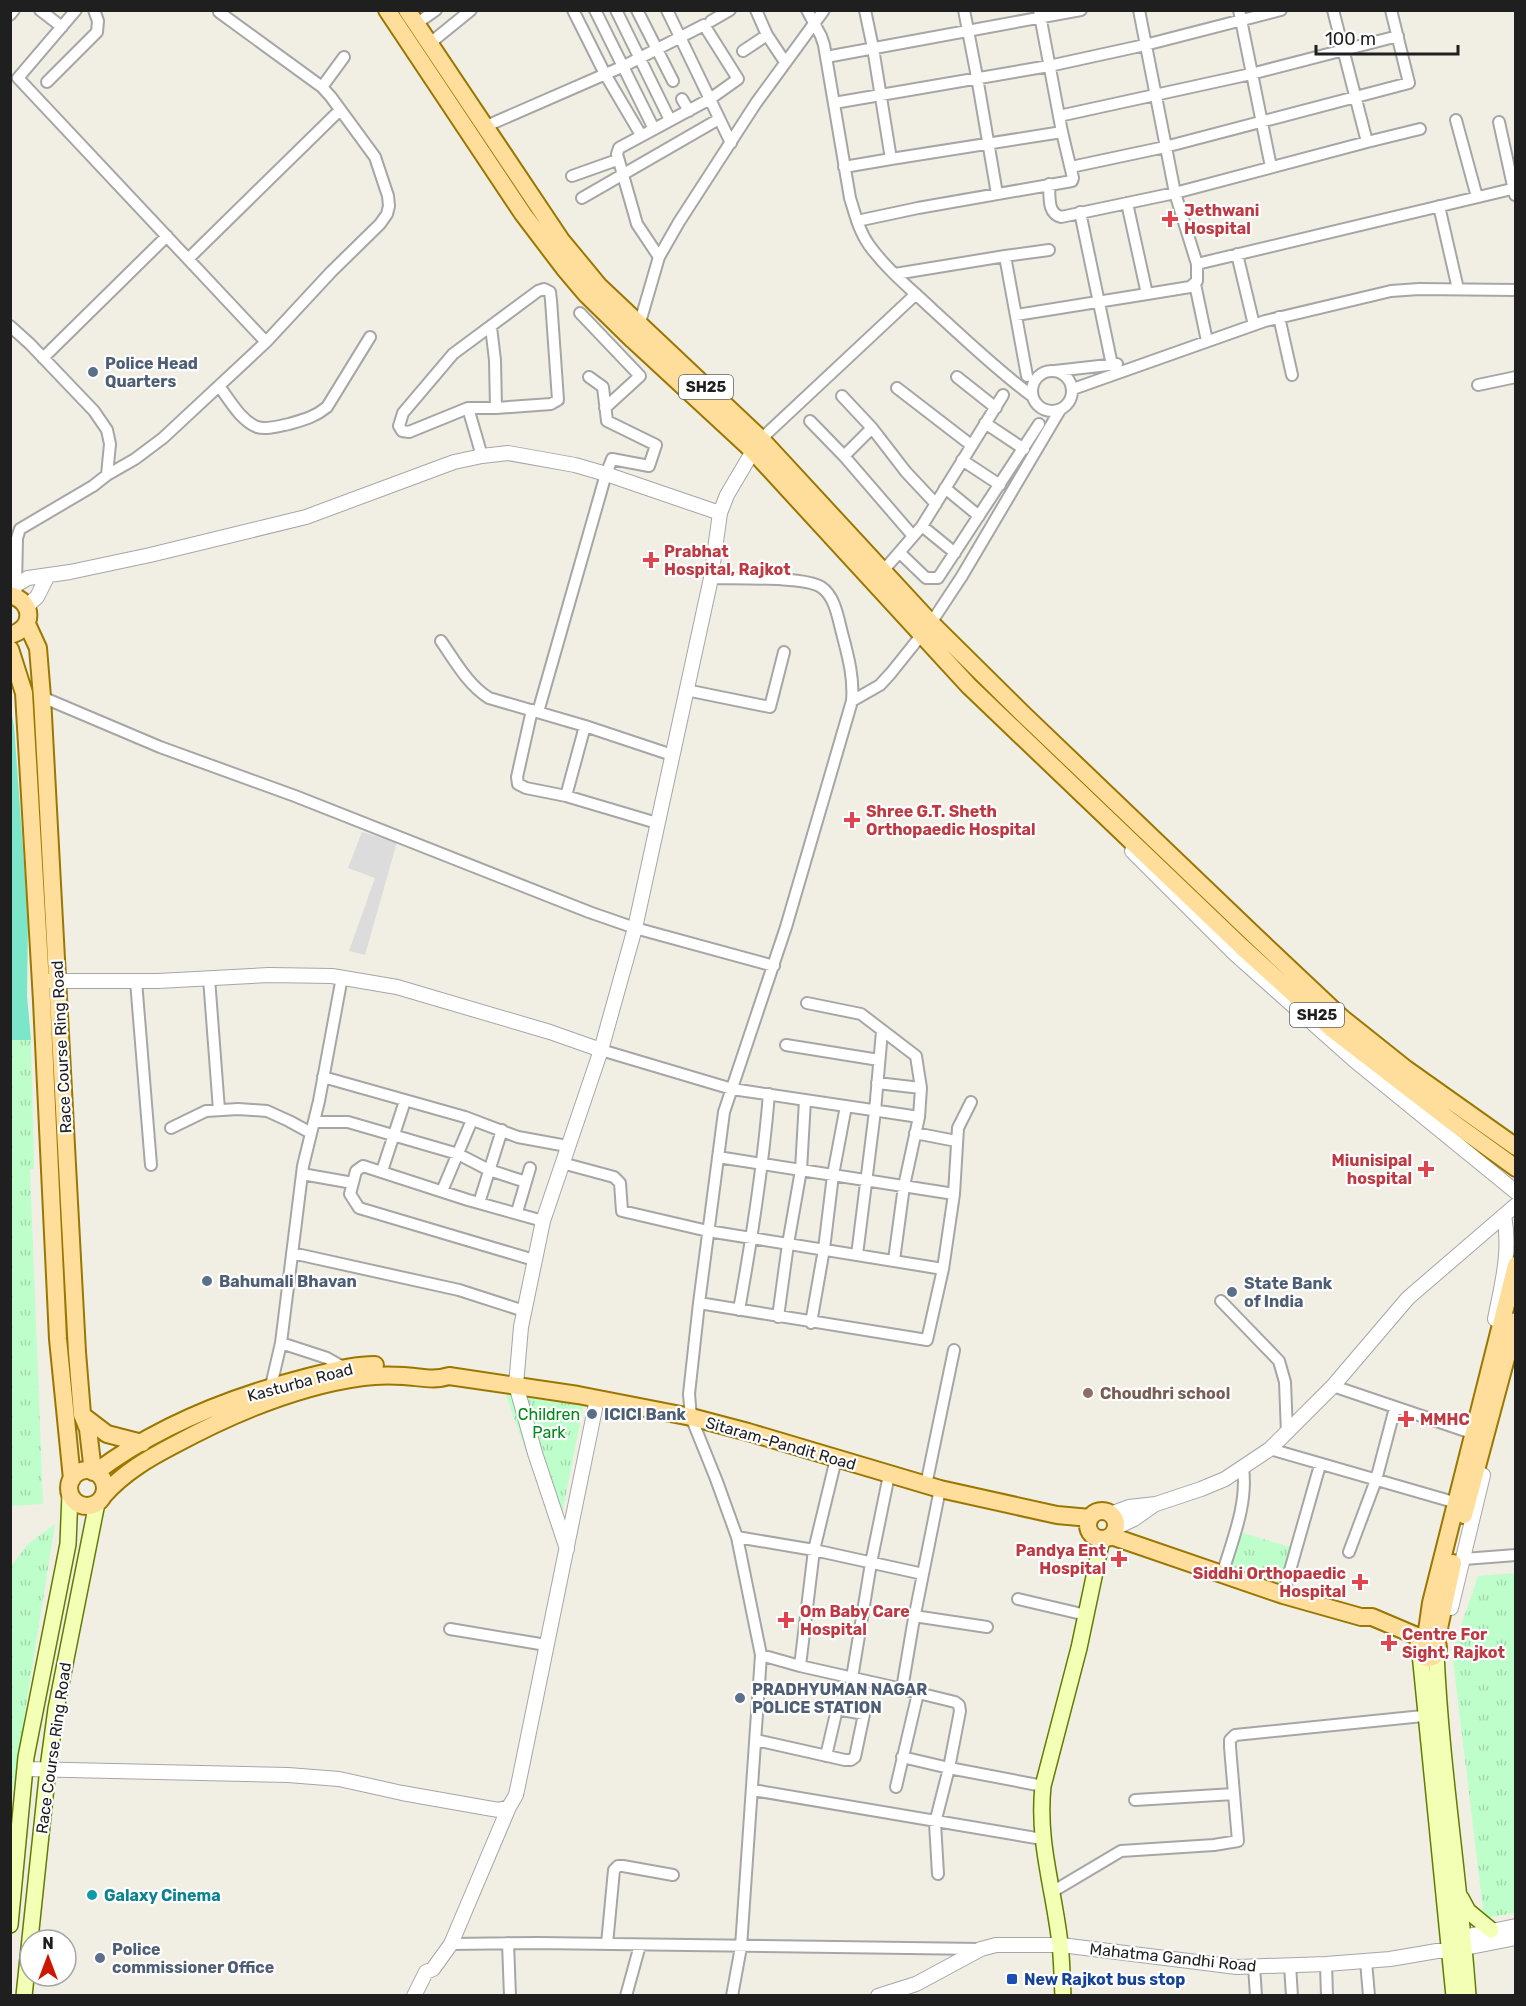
<svg xmlns="http://www.w3.org/2000/svg" width="1526" height="2006" font-family="Rubik,sans-serif">
<style>
.residential{fill:#dddcdc}
.park{fill:url(#park-tufts)}
.pitch{fill:#7ce6c8}
.lines{fill:none;stroke-linecap:round;stroke-linejoin:round}
.minor-casing{stroke:#a6a6a6;stroke-width:14}
.tertiary-casing{stroke:#a6a6a6;stroke-width:16}
.secondary-casing{stroke:#627c00;stroke-width:18}
.primary-casing{stroke:#9a7700;stroke-width:20}
.minor{stroke:#fff;stroke-width:10}
.tertiary{stroke:#fff;stroke-width:14}
.secondary{stroke:#f3ffb4;stroke-width:15}
.primary{stroke:#ffde9b;stroke-width:16}
.health-dot{fill:#e0444e;stroke:#fff;stroke-width:2}
.service-dot{fill:#5c6f8a;stroke:#fff;stroke-width:2}
.education-dot{fill:#8d6e63;stroke:#fff;stroke-width:2}
.culture-dot{fill:#0f9aa8;stroke:#fff;stroke-width:2}
.transit-dot{fill:#1a4fb4;stroke:#fff;stroke-width:2}
.labels{text-anchor:middle;stroke-width:4.5;stroke-linejoin:round;paint-order:stroke}
.shield{fill:#fff;stroke:#626262;stroke-width:1.5}
.shield-label{font-size:15px;font-weight:bold;fill:#1f1f1f}
.health-label{font-size:16px;font-weight:bold;fill:#be3a42;stroke:#fff;text-anchor:start}
.service-label{font-size:16px;font-weight:bold;fill:#4e5e75;stroke:#fff;text-anchor:start}
.street-label{font-size:16px;fill:#1f1f1f;stroke:#fff}
.education-label{font-size:16px;font-weight:bold;fill:#785e54;stroke:#fff;text-anchor:start}
.park-label{font-size:16px;fill:#02881b;stroke:#fff}
.culture-label{font-size:16px;font-weight:bold;fill:#0d838f;stroke:#fff;text-anchor:start}
.transit-label{font-size:16px;font-weight:bold;fill:#164399;stroke:#fff;text-anchor:start}
</style>
<defs>
<pattern id="park-tufts" width="24" height="20" patternUnits="userSpaceOnUse" patternTransform="scale(1.5)"><rect width="24" height="20" fill="#befeca"/><path d="M3 7l-1-3M5 7V3M7 7l1-3M15 17l-1-3M17 17v-4M19 17l1-3" fill="none" stroke="#a3d9ad"/></pattern>
</defs>
<rect width="100%" height="100%" fill="#f1eee4"/>
<!-- residential -->
<path class="residential" d="M 362,832 L 397,842 L 365,955 L 349,951 L 375,878 L 348,868 Z"/>
<!-- park -->
<path class="park" d="M 10,1040 L 31,1040 L 34,1169 L 30,1169 L 43,1504 L 11,1506 Z
M 502,1384 L 585,1398 L 557,1539 Z
M 55,1524 L 14,1781 L 11,1809 L 11,1566 L 28,1544 Z
M 1237,1531 L 1296,1549 L 1283,1595 L 1222,1575 Z
M 1515,1573 L 1515,1913 L 1484,1918 L 1452,1652 L 1478,1576 Z"/>
<!-- pitch -->
<path class="pitch" d="M 11,710 L 14,726 L 28,918 L 27,996 L 31,1040 L 11,1040 Z"/>
<g class="lines">
<!-- minor casing -->
<g class="minor-casing">
<path id="minor" d="M 40,10 L 62,27
M 76,10 L 18,78 L 266,342 L 163,438 L 135,459 L 107,475
M 220,10 L 219,12 L 322,87 L 331,97 L 375,157 L 388,196 L 389,206 L 387,214 L 380,224 L 331,272 L 266,342
M 573,10 L 605,74 L 641,135
M 595,10 L 654,129
M 616,10 L 670,120
M 637,10 L 673,81
M 667,10 L 731,143
M 756,10 L 767,35 L 785,62
M 807,10 L 821,36 L 824,45 L 850,198 C 855,214 859,231 869,245 C 887,270 912,290 934,311 C 966,340 997,370 1032,396
M 865,10 L 873,48 L 891,159 L 1062,132
M 964,10 L 977,77 L 997,194
M 1239,10 L 1271,167
M 10,15 L 14,10
M 711,21 L 730,10
M 416,24 L 436,10
M 429,44 L 471,10
M 743,51 L 767,35
M 826,57 L 1081,10
M 47,82 L 97,32 L 98,21 L 94,10
M 322,87 L 344,57
M 682,99 L 689,111
M 834,103 L 1049,66 L 1145,45 L 1281,10
M 1059,116 L 1251,74 L 1398,36
M 1456,120 L 1477,197
M 1499,122 L 1515,195
M 484,127 L 624,66 L 704,25 L 738,79 L 710,99 L 619,148 L 617,154 L 637,224 L 659,257
M 1367,142 L 1420,129
M 844,167 L 891,159
M 1071,167 L 1165,147 L 1409,83 L 1391,10
M 572,176 L 617,160
M 1049,184 C 1050,197 1047,213 1061,217 L 1175,193 L 1367,142 L 1333,10
M 582,198 L 719,119
M 1127,203 L 1147,294 L 1190,287 L 1197,281 L 1197,264 L 1175,193 L 1139,10
M 1439,206 L 1458,289
M 1080,212 L 1112,365
M 857,221 L 918,208 L 1072,181 L 1073,178 L 1062,132 L 1039,10
M 1237,254 L 1254,325
M 1005,256 L 1049,250
M 188,259 L 340,110
M 1197,264 L 1516,188
M 895,274 L 1005,256 L 1027,376
M 1195,284 L 1207,341
M 580,313 L 640,376 L 605,408
M 1016,315 L 1147,294
M 1279,317 L 1292,375
M 10,326 L 30,344 L 94,411 L 107,430 L 110,444 L 107,475 L 93,486 L 20,529 L 17,538 L 16,585
M 491,327 L 495,360 L 496,408 L 468,408 L 409,432 L 402,431 L 399,426 L 403,413 L 453,354 L 538,291 L 544,289 L 550,292 L 551,300 L 558,400 L 551,404 L 496,408
M 638,329 L 659,257 L 679,222 L 756,103 L 824,10
M 43,358 L 167,236
M1032 391a20 20 0 1 1 40 0a20 20 0 1 1-40 0Z
M 1055,371 L 1117,364
M 957,377 L 996,408
M 1478,385 L 1516,377
M 219,386 C 229,399 240,420 257,427 C 266,430 279,426 289,424 C 303,420 315,417 327,407 L 370,337
M 897,388 L 971,445
M 1073,389 L 1265,321 L 1391,291 L 1419,289 L 1516,290
M 842,396 L 872,428 L 906,472 L 936,504
M 468,408 L 482,456
M 810,421 L 844,456 L 913,536
M 985,423 L 1024,449
M 761,439 L 916,294
M 844,456 L 872,428
M 962,460 L 1000,485
M 945,488 L 979,516
M 922,526 L 955,553
M 900,553 L 926,578 L 938,578 L 1039,424
M 883,571 L 922,526 L 1003,395
M 711,578 C 734,579 804,576 821,587 C 835,596 838,618 842,633 C 848,656 854,677 852,701 L 786,927 L 724,1112 L 699,1303 L 689,1394 L 691,1417 L 716,1479 L 737,1537 L 761,1655 L 741,1947 L 732,1996
M 441,641 C 455,661 468,685 489,698 L 585,726 L 672,755
M 686,690 L 770,707 L 784,652
M 42,697 L 160,747 L 295,796 L 589,912 L 635,928 L 774,966
M 852,701 L 880,685 L 891,673 L 931,623 L 962,576 L 1060,410
M 532,710 L 517,777 L 518,784 L 526,788 L 566,796 L 657,823
M 538,712 L 606,474 L 612,459 L 649,466 L 656,445 L 607,421 L 603,387 L 589,377
M 566,796 L 585,726
M 342,977 L 319,1101 L 303,1166 L 281,1343 L 327,1358 L 345,1368
M 209,978 L 219,1110
M 136,981 L 151,1165
M 807,1003 L 861,1014 L 916,1056 L 921,1088 L 919,1117 L 904,1186 L 894,1260
M 786,1045 L 879,1060
M 601,1050 L 732,1089 L 919,1117
M 323,1077 L 465,1117 L 518,1137 L 567,1146
M 877,1083 L 921,1088
M 314,1122 L 348,1122 L 458,1154 L 489,1170 L 526,1182
M 171,1128 L 206,1111 L 238,1109 L 267,1111 L 289,1121 L 311,1133
M 915,1133 L 956,1141
M 718,1157 L 954,1194 L 943,1269
M 562,1163 L 614,1177 L 620,1183 L 622,1211 L 708,1231 L 943,1269 L 927,1340 L 699,1303
M 382,1171 L 405,1101
M 302,1174 L 353,1183
M 442,1191 L 472,1120
M 954,1194 L 958,1128 L 971,1102
M 479,1203 L 502,1130
M 517,1212 L 530,1168
M 292,1253 L 459,1290 L 524,1311
M 857,1255 L 875,1111 L 882,1031
M 534,1260 L 359,1208 L 350,1194 L 356,1171 L 363,1166 L 468,1200 L 543,1221
M 1221,1301 L 1279,1361 L 1285,1382 L 1287,1433
M 739,1310 C 752,1238 763,1167 769,1094
M 778,1317 L 788,1244 L 801,1170 L 805,1100
M 811,1323 L 824,1249 L 833,1175 L 846,1106
M 1333,1386 L 1466,1431
M 272,1392 L 271,1386 L 281,1343
M 1270,1449 L 1450,1501
M 926,1485 L 954,1350
M 737,1537 L 814,1550 L 923,1574
M 1349,1552 L 1376,1480 L 1395,1408
M 1464,1559 L 1516,1555
M 1222,1575 C 1232,1541 1248,1504 1243,1468
M 1283,1595 L 1320,1465
M 1018,1599 L 1086,1615
M 914,1616 L 987,1627
M 450,1629 L 546,1645
M 761,1655 L 800,1666 L 902,1689 L 913,1624 L 940,1489
M 800,1666 L 814,1550 L 836,1459
M 852,1678 L 871,1563 L 889,1475
M 902,1689 L 955,1702 L 959,1705 L 960,1711 L 949,1768 L 1043,1786
M 756,1740 L 845,1760 L 851,1760 L 855,1757 L 864,1714 L 837,1709 L 826,1756
M 902,1757 L 949,1768 L 935,1823 L 938,1874
M 896,1787 L 918,1693
M 753,1790 L 1042,1839
M 1135,1800 L 1234,1794
M 1052,1892 L 1121,1851 L 1214,1845 L 1238,1841 L 1230,1747 L 1230,1740 L 1235,1735 L 1433,1715
M 508,1943 L 510,1996
M 451,1944 L 538,1943 L 981,1949
M 607,1944 L 614,1870 L 618,1866 L 623,1866 L 673,1875
M 1366,1961 L 1369,1996
M 1326,1964 L 1327,1996
M 1290,1965 L 1292,1996
M 1254,1966 L 1256,1996
M 626,1996 L 640,1945"/>
</g>
<!-- tertiary casing -->
<g class="tertiary-casing">
<path id="tertiary" d="M 12,595 L 16,585 L 28,578 L 70,572 L 150,555 L 306,517 L 454,462 L 482,456 L 508,453 L 575,465 L 606,474 L 720,513
M 27,606 L 37,597 L 48,575
M 1132,851 L 1235,954 L 1354,1060 L 1516,1192
M 49,981 L 158,981 L 269,975 L 332,976 L 397,987 L 550,1032 L 601,1050
M 1495,1319 C 1502,1284 1511,1251 1504,1215
M 1110,1514 L 1129,1507 L 1156,1504 L 1201,1489 L 1225,1479 L 1270,1449 L 1333,1386 L 1408,1298 L 1516,1205
M 1115,1528 L 1134,1519 L 1154,1505
M 567,1549 L 535,1453 L 516,1385 L 521,1327 L 543,1221 L 601,1050 L 635,928 L 711,578 L 720,513 L 727,495 L 753,451
M 1451,1608 L 1483,1475
M 25,1769 L 288,1775 L 339,1779 L 402,1793 L 487,1808 L 499,1810 L 509,1807 L 516,1795 L 520,1776 L 597,1399
M 1453,1939 L 1516,1926
M 414,1996 L 426,1972 L 433,1969 L 451,1944 L 509,1807
M 878,1996 L 916,1984 L 981,1949 L 996,1945 L 1061,1945 L 1237,1967 L 1326,1964 L 1390,1959 L 1437,1951 L 1450,1951 L 1516,1938"/>
</g>
<!-- secondary casing -->
<g class="secondary-casing">
<path id="secondary" d="M 1420,1653 L 1454,1996
M 1436,1653 C 1441,1768 1460,1881 1468,1996
M 1461,1898 L 1468,1911 L 1491,1930
M 10,1925 L 26,1757 L 68,1544 L 70,1494
M 24,1996 L 48,1768 L 56,1709 L 97,1503
M 1063,1996 C 1062,1978 1062,1961 1060,1944 C 1054,1889 1037,1842 1043,1786 L 1079,1648 L 1102,1539"/>
</g>
<!-- primary casing -->
<g class="primary-casing">
<path id="primary" d="M 387,10 L 523,214 L 564,268 L 586,294 L 633,340 L 753,451 L 969,686 L 1242,947 L 1333,1030 L 1451,1121 L 1516,1168
M 407,10 L 561,240 L 599,286 L 761,439 L 931,623 L 1022,713 L 1255,936 L 1342,1018 L 1406,1069 L 1516,1147
M 10,595 C 34,601 35,629 10,635
M 27,624 L 38,648 L 42,697 L 77,1352 L 82,1414 L 88,1429 L 93,1472
M 10,649 L 24,693 L 42,1001 L 58,1339 L 72,1479
M 82,1415 L 107,1434 L 142,1443
M69 1488a18 18 0 1 1 36 0a18 18 0 1 1-36 0Z
M 96,1472 C 157,1426 234,1396 308,1377 C 330,1372 352,1365 375,1365
M 104,1495 C 123,1473 149,1458 174,1445 C 233,1413 296,1386 363,1377 C 377,1375 390,1375 404,1376 C 420,1377 434,1381 449,1376 L 578,1395 L 691,1417 L 748,1432 L 940,1489 L 1057,1515 L 1090,1518
M1088 1525a14 14 0 1 1 28 0a14 14 0 1 1-28 0Z
M 1464,1515 L 1516,1321
M 1111,1536 L 1283,1595 L 1361,1617 L 1372,1617 L 1424,1639
M 1426,1638 L 1431,1603 L 1516,1265
M1418 1648a10 10 0 1 1 20 0a10 10 0 1 1-20 0Z
M 1436,1642 L 1453,1563"/>
</g>
<!-- minor -->
<use href="#minor" class="minor"/>
<!-- tertiary -->
<use href="#tertiary" class="tertiary"/>
<!-- secondary -->
<use href="#secondary" class="secondary"/>
<!-- primary -->
<use href="#primary" class="primary"/>
</g>
<!-- markers -->
<g class="health-dot">
<path d="M1167 210h6v6h6v6h-6v6h-6v-6h-6v-6h6z"/>
<path d="M648 551h6v6h6v6h-6v6h-6v-6h-6v-6h6z"/>
<path d="M849 811h6v6h6v6h-6v6h-6v-6h-6v-6h6z"/>
<path d="M1423 1160h6v6h6v6h-6v6h-6v-6h-6v-6h6z"/>
<path d="M1403 1410h6v6h6v6h-6v6h-6v-6h-6v-6h6z"/>
<path d="M1116 1550h6v6h6v6h-6v6h-6v-6h-6v-6h6z"/>
<path d="M1357 1573h6v6h6v6h-6v6h-6v-6h-6v-6h6z"/>
<path d="M783 1611h6v6h6v6h-6v6h-6v-6h-6v-6h6z"/>
<path d="M1386 1634h6v6h6v6h-6v6h-6v-6h-6v-6h6z"/>
</g>
<g class="service-dot">
<circle cx="93" cy="372" r="6"/>
<circle cx="207" cy="1281" r="6"/>
<circle cx="1232" cy="1292" r="6"/>
<circle cx="592" cy="1414" r="6"/>
<circle cx="740" cy="1698" r="6"/>
<circle cx="100" cy="1958" r="6"/>
</g>
<circle class="education-dot" cx="1088" cy="1393" r="6"/>
<circle class="culture-dot" cx="92" cy="1895" r="6"/>
<rect class="transit-dot" x="1006" y="1973" width="12" height="12" rx="3"/>
<g class="labels">
<!-- shield labels -->
<g class="shield">
<rect x="679" y="375" width="54" height="24" rx="4.5"/>
<rect x="1290" y="1003" width="54" height="24" rx="4.5"/>
</g>
<g class="shield-label">
<text x="706" y="392">SH25</text>
<text x="1317" y="1020">SH25</text>
</g>
<!-- health labels -->
<g class="health-label">
<text x="1184" y="216">Jethwani<tspan x="1184" dy="18">Hospital</tspan></text>
<text x="664" y="557">Prabhat<tspan x="664" dy="18">Hospital, Rajkot</tspan></text>
<text x="866" y="817">Shree G.T. Sheth<tspan x="866" dy="18">Orthopaedic Hospital</tspan></text>
<text x="1412" y="1166" text-anchor="end">Miunisipal<tspan x="1412" dy="18">hospital</tspan></text>
<text x="1420" y="1425">MMHC</text>
<text x="1106" y="1556" text-anchor="end">Pandya Ent<tspan x="1106" dy="18">Hospital</tspan></text>
<text x="1346" y="1579" text-anchor="end">Siddhi Orthopaedic<tspan x="1346" dy="18">Hospital</tspan></text>
<text x="800" y="1617">Om Baby Care<tspan x="800" dy="18">Hospital</tspan></text>
<text x="1402" y="1640">Centre For<tspan x="1402" dy="18">Sight, Rajkot</tspan></text>
</g>
<!-- service labels -->
<g class="service-label">
<text x="105" y="369">Police Head<tspan x="105" dy="18">Quarters</tspan></text>
<text x="219" y="1287">Bahumali Bhavan</text>
<text x="1244" y="1289">State Bank<tspan x="1244" dy="18">of India</tspan></text>
<text x="604" y="1420">ICICI Bank</text>
<text x="752" y="1695">PRADHYUMAN NAGAR<tspan x="752" dy="18">POLICE STATION</tspan></text>
<text x="112" y="1955">Police<tspan x="112" dy="18">commissioner Office</tspan></text>
</g>
<!-- street labels -->
<g class="street-label">
<text transform="translate(61 1047) rotate(-93)" y="6">Race Course Ring Road</text>
<text transform="translate(300 1382) rotate(-15)" y="6">Kasturba Road</text>
<text transform="translate(781 1443) rotate(16)" y="6">Sitaram-Pandit Road</text>
<text transform="translate(53 1748) rotate(-82)" y="6">Race Course Ring Road</text>
<text transform="translate(1173 1957) rotate(6)" y="6">Mahatma Gandhi Road</text>
</g>
<!-- education labels -->
<g class="education-label">
<text x="1100" y="1399">Choudhri school</text>
</g>
<!-- park labels -->
<g class="park-label">
<text x="549" y="1420">Children<tspan x="549" dy="18">Park</tspan></text>
</g>
<!-- culture labels -->
<g class="culture-label">
<text x="104" y="1901">Galaxy Cinema</text>
</g>
<!-- transit labels -->
<g class="transit-label">
<text x="1024" y="1985">New Rajkot bus stop</text>
</g>
</g>
<!-- border -->
<rect width="1526" height="2006" fill="none" stroke="#1f1f1f" stroke-width="24"/>
<!-- north arrow -->
<g transform="translate(48 1958)"><circle r="28" fill="#ffffff" stroke="#a5a5a5" stroke-width="1.5"/>
<path d="M0-4.5L10 22L0 15L-10 22Z" fill="#ce1500"/>
<text y="-9" font-size="16" font-weight="bold" text-anchor="middle" fill="#1f1f1f">N</text>
</g>
<!-- scale -->
<path d="M1316 45v9h142v-9" fill="none" stroke="#1f1f1f" stroke-width="3"/>
<text x="1325" y="45" font-size="18" fill="#1f1f1f" stroke="#ffffff" stroke-width="4.5" paint-order="stroke">100 m</text>
</svg>
